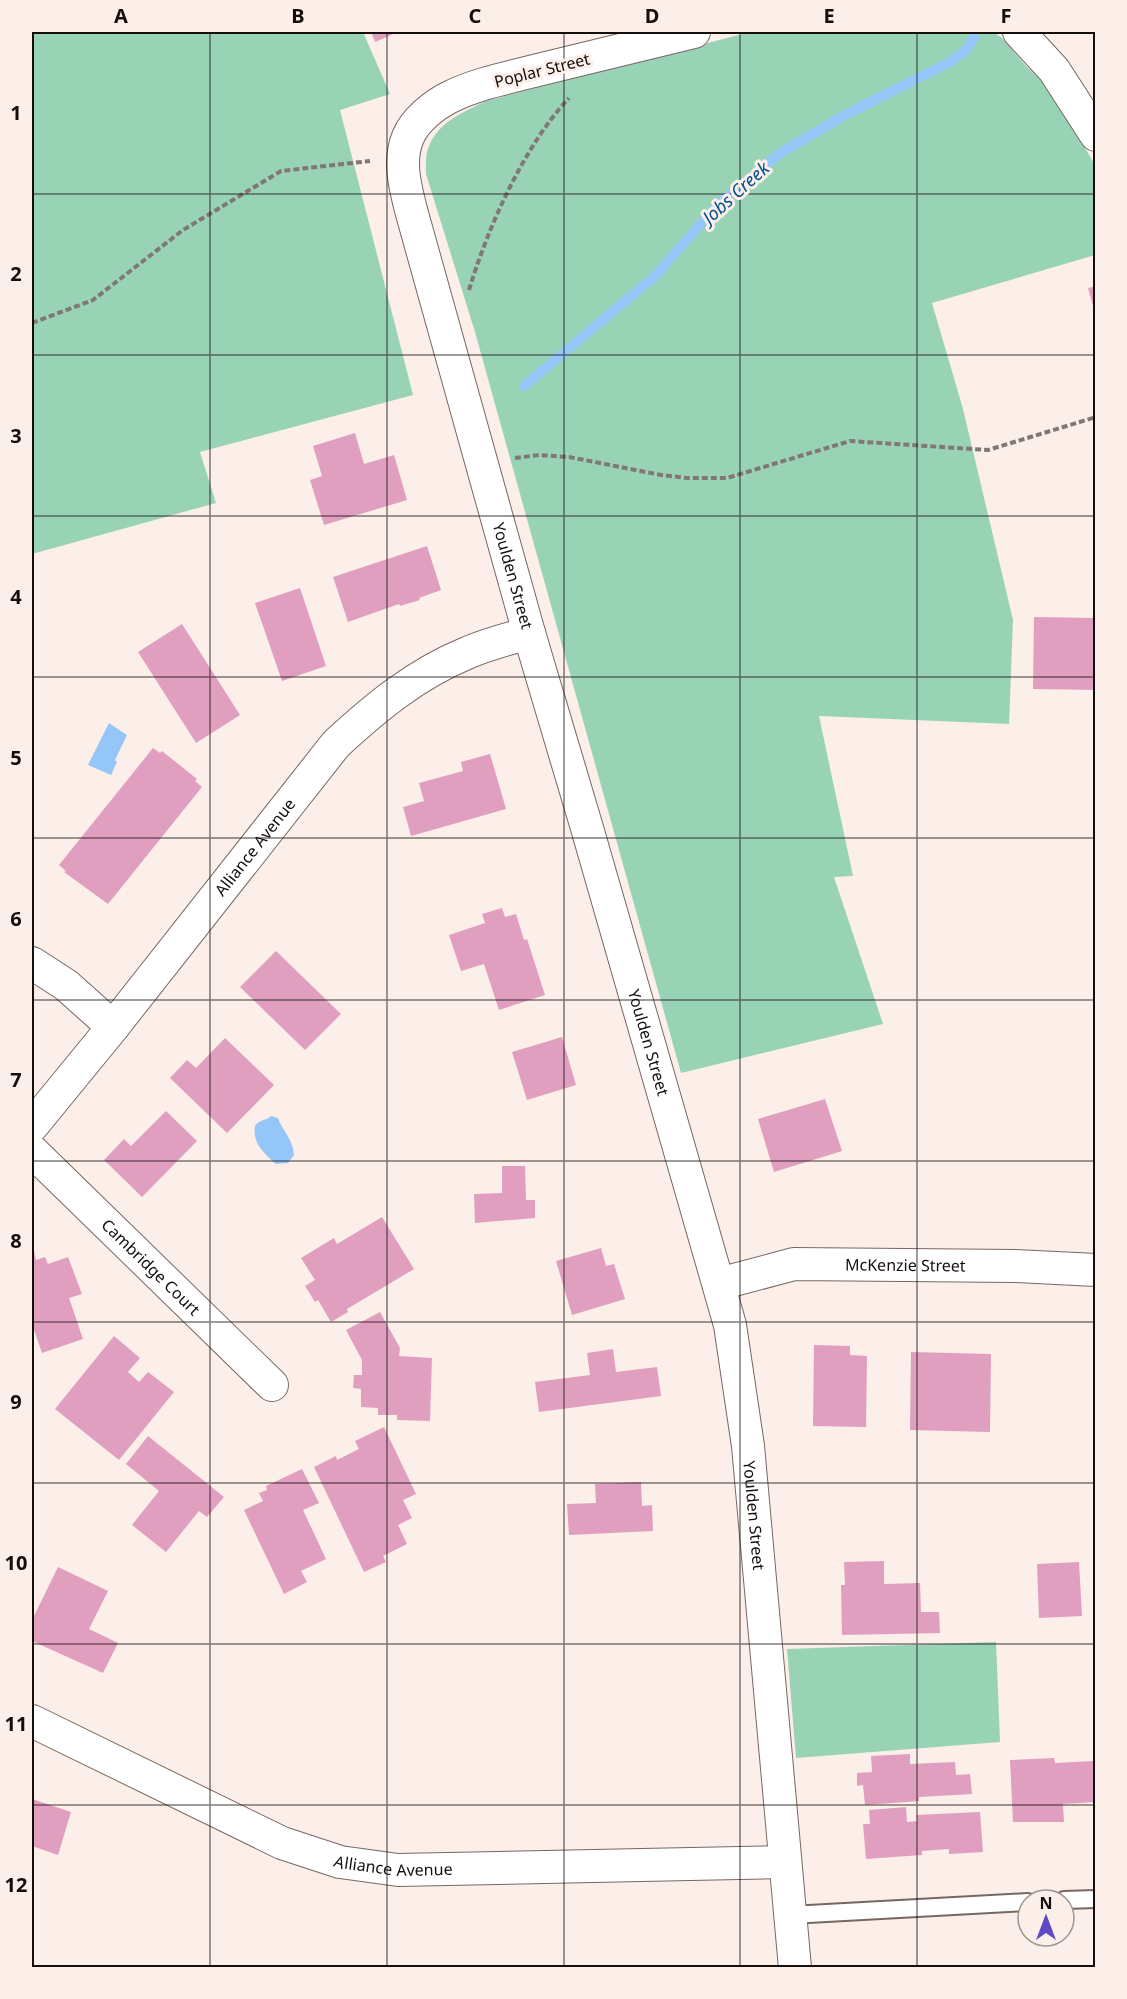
<svg xmlns="http://www.w3.org/2000/svg" width="1127" height="1999" font-family="'Noto Sans',sans-serif">
<style>
.green{fill:#98d3b5}
.water{fill:#95c6f8}
.lines{fill:none;stroke-linecap:round;stroke-linejoin:round}
.stream{stroke:#95c6f8;stroke-width:10}
.building{fill:#e19fc0}
.lane-casing{stroke:#776761;stroke-width:20}
.street-casing{stroke:#776761;stroke-width:34}
.path{stroke:#817774;stroke-width:4;stroke-dasharray:6 3;stroke-linecap:butt}
.lane{stroke:#fff;stroke-width:16}
.street{stroke:#fff;stroke-width:32}
.grid{fill:none;stroke:#140e0c;stroke-width:1.5;stroke-opacity:0.55}
.labels{text-anchor:middle;stroke-width:6;stroke-linejoin:round;paint-order:stroke}
.street-label{font-size:16px;fill:#140e0c;stroke:#fceee8}
.water-label{font-size:18px;font-style:italic;fill:#01518c;stroke:#fceee8}
.neatline{fill:none;stroke:#140e0c;stroke-width:2}
.grid-label{font-size:20px;text-anchor:middle;font-weight:bold;fill:#140e0c}
</style>
<rect width="100%" height="100%" fill="#fceee8"/>
<!-- green -->
<path class="green" d="M 32,32 L 363,32 L 390,94 L 340,110 L 413,395 L 200,452 L 216,503 L 32,554 Z
M 750,32 L 993,32 L 1002,38 L 1026,66 L 1051,90 L 1095,165 L 1095,255 L 932,303 L 963,409 L 1013,620 L 1009,724 L 819,716 L 853,876 L 834,877 L 883,1024 L 681,1073 L 475,332 L 426,174 C 426,166 425,154 429,146 C 438,122 464,112 486,101 Z
M 996,1642 L 1000,1742 L 796,1758 L 787,1649 Z"/>
<!-- water -->
<path class="water" d="M 109,723 L 127,735 L 115,760 L 117,762 L 111,775 L 88,765 Z
M 271,1116 L 278,1118 C 282,1130 293,1139 294,1155 L 288,1163 L 276,1164 C 265,1154 252,1143 255,1126 C 260,1119 266,1121 271,1116 Z"/>
<g class="lines">
<!-- stream -->
<path class="stream" d="M 524,386 L 655,276 L 718,204 L 782,152 L 843,116 L 950,62 L 965,51 L 975,36"/>
</g>
<!-- building -->
<path class="building" d="M 371,32 L 398,32 L 375,42 Z
M 1096,286 L 1096,313 L 1095,313 L 1088,288 Z
M 355,433 L 364,464 L 394,455 L 407,500 L 324,525 L 310,480 L 322,476 L 313,446 Z
M 427,546 L 441,590 L 419,598 L 420,600 L 400,606 L 399,604 L 348,622 L 333,577 Z
M 300,588 L 326,666 L 282,681 L 255,603 Z
M 1034,617 L 1096,618 L 1096,690 L 1033,689 Z
M 182,624 L 240,715 L 196,743 L 138,652 Z
M 153,748 L 160,753 L 162,751 L 197,779 L 195,781 L 202,787 L 108,904 L 64,872 L 66,871 L 59,865 Z
M 490,754 L 506,809 L 411,836 L 403,807 L 424,801 L 419,783 L 463,771 L 461,762 Z
M 502,908 L 505,917 L 516,914 L 524,940 L 527,939 L 545,995 L 499,1010 L 484,964 L 461,971 L 449,935 L 485,923 L 482,914 Z
M 276,951 L 341,1014 L 305,1050 L 240,987 Z
M 562,1037 L 576,1085 L 527,1100 L 512,1052 Z
M 225,1038 L 274,1085 L 227,1133 L 170,1078 L 187,1060 L 196,1068 Z
M 825,1099 L 842,1151 L 774,1172 L 758,1119 Z
M 166,1111 L 197,1141 L 142,1197 L 104,1160 L 124,1139 L 131,1146 Z
M 502,1166 L 525,1166 L 526,1200 L 535,1200 L 535,1218 L 475,1223 L 474,1194 L 502,1193 Z
M 382,1217 L 414,1269 L 347,1309 L 348,1312 L 331,1322 L 318,1300 L 315,1302 L 305,1286 L 315,1280 L 301,1258 L 334,1238 L 337,1244 Z
M 601,1248 L 606,1266 L 614,1264 L 625,1299 L 572,1315 L 556,1261 Z
M 34,1251 L 36,1260 L 45,1257 L 48,1264 L 68,1257 L 82,1294 L 69,1298 L 83,1339 L 42,1353 L 32,1324 L 32,1252 Z
M 380,1312 L 400,1348 L 399,1356 L 432,1358 L 430,1421 L 397,1420 L 397,1415 L 378,1415 L 378,1408 L 361,1407 L 361,1389 L 353,1388 L 354,1375 L 362,1375 L 362,1360 L 346,1330 Z
M 114,1336 L 140,1358 L 128,1372 L 139,1382 L 148,1372 L 174,1392 L 119,1460 L 55,1409 Z
M 814,1345 L 850,1346 L 850,1355 L 867,1356 L 866,1427 L 813,1426 Z
M 613,1349 L 616,1372 L 657,1367 L 661,1396 L 539,1412 L 535,1382 L 590,1375 L 587,1353 Z
M 911,1352 L 991,1354 L 990,1432 L 910,1430 Z
M 384,1427 L 416,1494 L 403,1500 L 412,1518 L 398,1525 L 407,1544 L 383,1556 L 386,1562 L 364,1572 L 314,1467 L 336,1456 L 337,1460 L 359,1449 L 355,1441 Z
M 148,1436 L 224,1497 L 207,1517 L 199,1511 L 166,1552 L 132,1525 L 159,1491 L 126,1464 Z
M 302,1469 L 319,1503 L 303,1510 L 326,1559 L 301,1571 L 307,1582 L 284,1594 L 244,1510 L 263,1501 L 259,1493 L 267,1490 L 266,1486 Z
M 641,1482 L 642,1506 L 652,1505 L 653,1531 L 569,1535 L 567,1504 L 596,1503 L 595,1484 Z
M 884,1561 L 884,1584 L 920,1583 L 921,1612 L 939,1612 L 940,1633 L 842,1635 L 841,1585 L 845,1585 L 844,1562 Z
M 1079,1562 L 1082,1616 L 1039,1618 L 1037,1564 Z
M 58,1567 L 108,1591 L 89,1629 L 118,1643 L 103,1673 L 32,1641 L 32,1620 Z
M 910,1754 L 910,1764 L 955,1762 L 956,1775 L 970,1774 L 972,1794 L 919,1797 L 919,1801 L 865,1805 L 863,1785 L 857,1786 L 857,1773 L 872,1772 L 871,1756 Z
M 1054,1758 L 1055,1763 L 1093,1761 L 1095,1802 L 1063,1804 L 1064,1822 L 1013,1822 L 1010,1760 Z
M 32,1799 L 71,1812 L 58,1855 L 32,1846 Z
M 906,1807 L 907,1822 L 917,1821 L 916,1815 L 980,1812 L 983,1852 L 949,1854 L 949,1849 L 922,1851 L 922,1855 L 866,1859 L 863,1824 L 870,1824 L 869,1810 Z"/>
<g class="lines">
<!-- lane casing -->
<g class="lane-casing">
<path id="lane" d="M 1064,1900 L 1096,1899
M 790,1915 L 1028,1902"/>
</g>
<!-- street casing -->
<g class="street-casing">
<g id="street">
<path id="s1" d="M 694,32 C 643,44 593,57 542,69 C 512,77 478,83 450,97 C 434,105 415,120 408,137 C 398,161 405,186 411,210 L 529,633 L 587,828 L 730,1325 L 748,1446 L 795,1968"/>
<path d="M 1019,32 L 1054,70 L 1096,135"/>
<path d="M 32,963 L 66,985 L 113,1027"/>
<path id="s2" d="M 32,1126 L 113,1027 L 336,744 C 376,707 416,674 467,653 C 487,644 508,639 529,633"/>
<path id="s3" d="M 32,1151 L 272,1385"/>
<path id="s4" d="M 719,1284 L 794,1264 L 1015,1266 L 1096,1270"/>
<path id="s5" d="M 32,1721 L 282,1843 L 340,1862 L 398,1870 L 785,1862"/>
</g>
</g>
<!-- path -->
<path class="path" d="M 469,290 C 488,227 524,146 569,98
M 32,323 L 93,300 L 183,230 L 281,171 L 370,161
M 515,458 L 539,455 L 569,457 L 661,475 L 687,478 L 727,478 L 850,441 L 988,450 L 1096,417"/>
<!-- lane -->
<use href="#lane" class="lane"/>
<!-- street -->
<use href="#street" class="street"/>
</g>
<!-- grid -->
<path class="grid" d="M 210,32 L 210,1968M 387,32 L 387,1968M 564,32 L 564,1968M 740,32 L 740,1968M 917,32 L 917,1968M 32,194 L 1096,194M 32,355 L 1096,355M 32,516 L 1096,516M 32,677 L 1096,677M 32,838 L 1096,838M 32,1000 L 1096,1000M 32,1161 L 1096,1161M 32,1322 L 1096,1322M 32,1483 L 1096,1483M 32,1644 L 1096,1644M 32,1805 L 1096,1805"/>
<g class="labels">
<!-- street labels -->
<g class="street-label">
<text transform="translate(542 70) rotate(-14)" y="6">Poplar Street</text>
<text dy="6" stroke="none"><textPath href="#s1" startOffset="766">Youlden Street</textPath></text>
<text dy="6" stroke="none"><textPath href="#s2" startOffset="357">Alliance Avenue</textPath></text>
<text dy="6" stroke="none"><textPath href="#s1" startOffset="1252">Youlden Street</textPath></text>
<text dy="6" stroke="none"><textPath href="#s4" startOffset="189">McKenzie Street</textPath></text>
<text dy="6" stroke="none"><textPath href="#s3" startOffset="166">Cambridge Court</textPath></text>
<text dy="6" stroke="none"><textPath href="#s1" startOffset="1738">Youlden Street</textPath></text>
<text dy="6" stroke="none"><textPath href="#s5" startOffset="393">Alliance Avenue</textPath></text>
</g>
<!-- water labels -->
<g class="water-label">
<text transform="translate(736 193) rotate(-42)" y="6">Jobs Creek</text>
</g>
</g>
<!-- border -->
<rect width="1127" height="1999" fill="none" stroke="#fceee8" stroke-width="66"/>
<!-- north arrow -->
<g transform="translate(1046 1918)"><circle r="28" fill="#fceee8" stroke="#9f9490" stroke-width="1.5"/>
<path d="M0-4.5L10 22L0 15L-10 22Z" fill="#5e4ac2"/>
<text y="-9" font-size="16" font-weight="bold" text-anchor="middle" fill="#140e0c">N</text>
</g>
<rect x="33" y="33" width="1061" height="1933" class="neatline"/>
<g class="grid-label">
<text x="121" y="23">A</text>
<text x="298" y="23">B</text>
<text x="475" y="23">C</text>
<text x="652" y="23">D</text>
<text x="829" y="23">E</text>
<text x="1006" y="23">F</text>
<text x="16" y="120">1</text>
<text x="16" y="281">2</text>
<text x="16" y="443">3</text>
<text x="16" y="604">4</text>
<text x="16" y="765">5</text>
<text x="16" y="926">6</text>
<text x="16" y="1087">7</text>
<text x="16" y="1248">8</text>
<text x="16" y="1409">9</text>
<text x="16" y="1570">10</text>
<text x="16" y="1731">11</text>
<text x="16" y="1892">12</text>
</g>
</svg>
